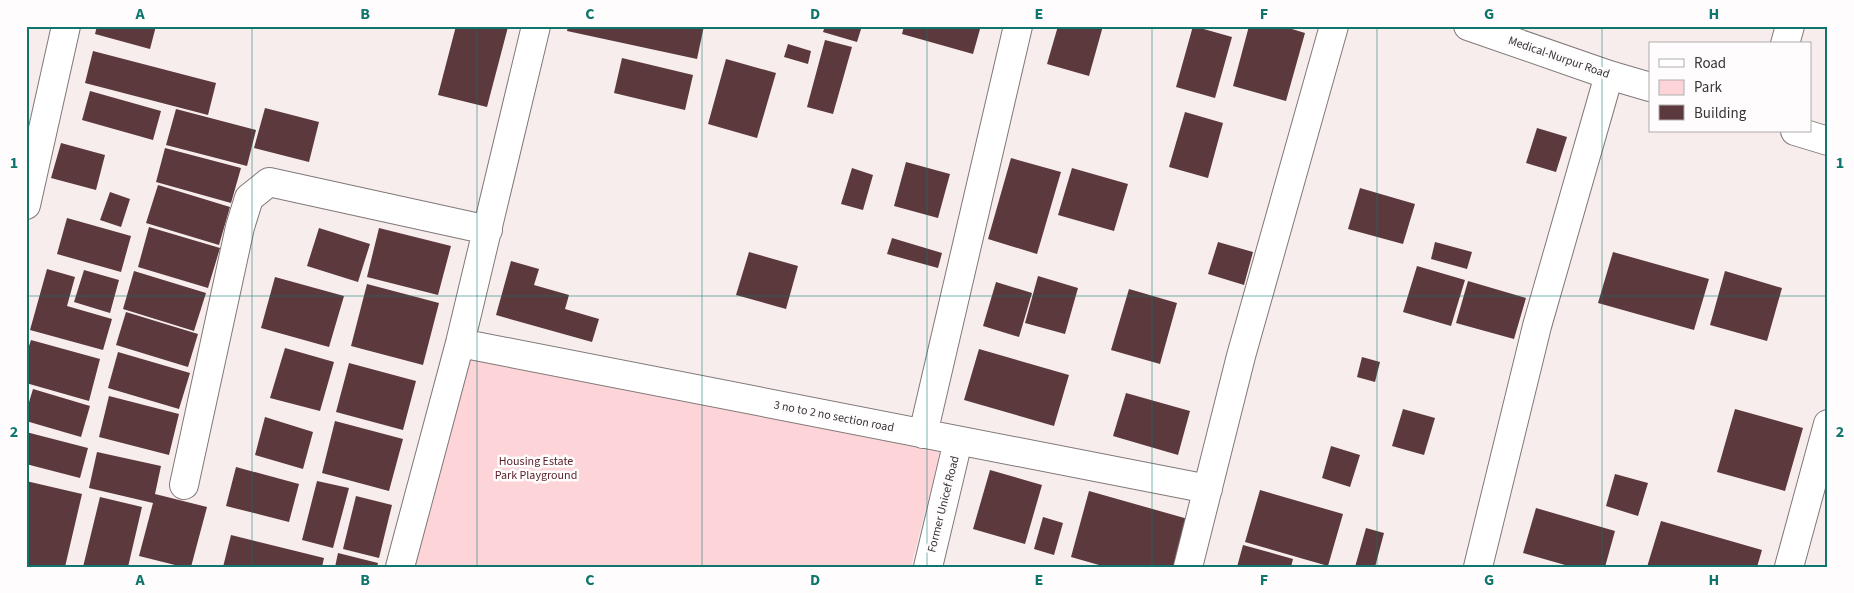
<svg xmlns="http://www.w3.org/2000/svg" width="1854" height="593" font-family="'Source Sans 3',sans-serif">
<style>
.green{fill:#fdd5d8}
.building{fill:#5c393c}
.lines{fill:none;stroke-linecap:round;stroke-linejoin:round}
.minor-casing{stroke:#817878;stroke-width:30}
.minor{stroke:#fff;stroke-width:28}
.grid{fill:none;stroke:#0f766e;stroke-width:1;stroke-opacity:0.55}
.labels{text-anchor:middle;stroke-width:5;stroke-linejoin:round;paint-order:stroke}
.street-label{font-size:12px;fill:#393435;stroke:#fefcfc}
.park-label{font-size:12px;fill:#5b242c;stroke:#fefcfc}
.neatline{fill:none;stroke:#0f766e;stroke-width:2}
.grid-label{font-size:16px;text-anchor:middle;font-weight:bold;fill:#0f766e}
</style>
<rect width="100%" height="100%" fill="#f8eded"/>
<!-- green -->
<path class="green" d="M 467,353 L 940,452 L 911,567 L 406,567 Z"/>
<!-- building -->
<path class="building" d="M 97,26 L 156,26 L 150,49 L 95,34 Z
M 456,26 L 508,27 L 487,107 L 438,95 Z
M 568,26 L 704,26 L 697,59 L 567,31 Z
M 825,26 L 862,26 L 857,42 L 823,32 Z
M 904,26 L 970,26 L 980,29 L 973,54 L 902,34 Z
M 1058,26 L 1103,26 L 1089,76 L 1047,64 Z
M 1193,26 L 1232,37 L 1215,98 L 1176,87 Z
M 1249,26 L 1282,26 L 1305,33 L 1286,101 L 1233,86 Z
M 825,40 L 852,47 L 833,114 L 807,107 Z
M 788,44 L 811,51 L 808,64 L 784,57 Z
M 93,51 L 216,83 L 208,115 L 85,83 Z
M 622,58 L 693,75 L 685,110 L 614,93 Z
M 726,59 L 776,73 L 757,138 L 708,124 Z
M 90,91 L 161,111 L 153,140 L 82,120 Z
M 265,108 L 319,122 L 309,162 L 254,148 Z
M 176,109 L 256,130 L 247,166 L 166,145 Z
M 1185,112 L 1223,123 L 1208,178 L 1169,167 Z
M 1537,128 L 1567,137 L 1556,172 L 1526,163 Z
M 61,143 L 105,155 L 96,190 L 51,178 Z
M 165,148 L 241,168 L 231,203 L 156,182 Z
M 1011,158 L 1061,172 L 1037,254 L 988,239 Z
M 906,162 L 950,174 L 938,218 L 894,206 Z
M 852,168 L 873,175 L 863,210 L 841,204 Z
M 1072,168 L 1128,184 L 1114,231 L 1058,215 Z
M 158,185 L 230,207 L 219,245 L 146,223 Z
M 1360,188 L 1415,204 L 1403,244 L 1348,229 Z
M 110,192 L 130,199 L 121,227 L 100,220 Z
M 67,218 L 131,236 L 121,272 L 57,254 Z
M 149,227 L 220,248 L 208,288 L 138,267 Z
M 319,228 L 370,244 L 358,282 L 307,266 Z
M 379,228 L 451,246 L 438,295 L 367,277 Z
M 892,238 L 942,253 L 938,268 L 887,254 Z
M 1218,242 L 1253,252 L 1244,285 L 1208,274 Z
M 1435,242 L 1472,252 L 1467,269 L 1431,259 Z
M 749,252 L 798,266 L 786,309 L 736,295 Z
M 1613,252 L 1709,279 L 1694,330 L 1598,303 Z
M 511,261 L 539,269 L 534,285 L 569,295 L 565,309 L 599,319 L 592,342 L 496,315 Z
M 1417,266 L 1465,280 L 1451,326 L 1403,312 Z
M 47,269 L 75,277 L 67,306 L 112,319 L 103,350 L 30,330 Z
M 84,270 L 119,280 L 110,313 L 74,302 Z
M 134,271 L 206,293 L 194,331 L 123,309 Z
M 1725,271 L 1782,288 L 1767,341 L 1710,325 Z
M 1038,276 L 1078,288 L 1065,334 L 1025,323 Z
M 275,277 L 344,296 L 329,347 L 261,328 Z
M 1468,281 L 1526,298 L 1514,339 L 1456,323 Z
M 996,282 L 1032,293 L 1019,337 L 983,326 Z
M 367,284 L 439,303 L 423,365 L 351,346 Z
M 1129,289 L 1177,303 L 1160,364 L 1111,350 Z
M 126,312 L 198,334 L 188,367 L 116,345 Z
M 31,340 L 100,359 L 89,401 L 26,383 L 26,355 Z
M 285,348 L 334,362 L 320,411 L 270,398 Z
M 979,349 L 1069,375 L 1054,426 L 964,400 Z
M 118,352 L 190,373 L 179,409 L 108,388 Z
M 1362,357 L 1380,362 L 1375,382 L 1357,377 Z
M 349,363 L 416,381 L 403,430 L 336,412 Z
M 33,389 L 90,406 L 81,437 L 26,421 L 26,412 Z
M 1126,393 L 1190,411 L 1178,455 L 1113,436 Z
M 109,396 L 179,414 L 169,455 L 99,437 Z
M 1403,409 L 1435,418 L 1424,455 L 1392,446 Z
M 1735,409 L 1803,428 L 1785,491 L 1717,472 Z
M 265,417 L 313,432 L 303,469 L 255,455 Z
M 335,421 L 403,439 L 389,491 L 322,473 Z
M 26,432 L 88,448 L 80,478 L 26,464 Z
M 1331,446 L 1360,455 L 1350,487 L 1322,478 Z
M 97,452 L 161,466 L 155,494 L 207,507 L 191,567 L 183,567 L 139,556 L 153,503 L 89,488 Z
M 236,467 L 299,484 L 289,522 L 226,506 Z
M 990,470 L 1042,485 L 1025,544 L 973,529 Z
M 1615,474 L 1648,483 L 1638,516 L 1606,506 Z
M 26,481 L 82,494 L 65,567 L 26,567 Z
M 317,481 L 349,488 L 333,548 L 302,540 Z
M 1260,490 L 1343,514 L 1328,566 L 1245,542 Z
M 1089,491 L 1195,521 L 1182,567 L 1106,567 L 1071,557 Z
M 356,496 L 392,505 L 379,558 L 343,549 Z
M 100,497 L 142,507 L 128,567 L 83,567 Z
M 1536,508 L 1615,531 L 1605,567 L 1572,567 L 1523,553 Z
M 1043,517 L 1063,523 L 1054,555 L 1034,549 Z
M 1661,521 L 1762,550 L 1757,567 L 1647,567 Z
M 1366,528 L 1384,533 L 1375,567 L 1355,567 Z
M 231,535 L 324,558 L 322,567 L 223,567 Z
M 1243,545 L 1293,559 L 1291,567 L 1237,567 Z
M 338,553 L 378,563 L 377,567 L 335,567 Z"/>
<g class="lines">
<!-- minor casing -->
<g class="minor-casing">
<path id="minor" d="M 1468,26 L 1609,75 L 1650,87
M 1785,44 L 1790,26
M 1795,131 L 1828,141
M 26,205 L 66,26
M 460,343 L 1208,489
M 923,434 L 1018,26
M 184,485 L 240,227 L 249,198 L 269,182 L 488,230
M 400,567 L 460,343 L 536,26
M 928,567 L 958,441
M 1188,567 L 1241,356 L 1334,26
M 1478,567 L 1537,326 L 1609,75
M 1789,567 L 1828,424"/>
</g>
<!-- minor -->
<use href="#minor" class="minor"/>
</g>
<!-- grid -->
<path class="grid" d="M 252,26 L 252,567M 477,26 L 477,567M 702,26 L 702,567M 927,26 L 927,567M 1152,26 L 1152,567M 1377,26 L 1377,567M 1602,26 L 1602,567M 26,296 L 1828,296"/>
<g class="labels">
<!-- street labels -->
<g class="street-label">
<text transform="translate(1559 57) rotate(19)" y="4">Medical-Nurpur Road</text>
<text transform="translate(834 416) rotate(11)" y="4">3 no to 2 no section road</text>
<text transform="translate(943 504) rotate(-76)" y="4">Former Unicef Road</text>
</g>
<!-- park labels -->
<g class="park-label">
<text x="536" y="465">Housing Estate<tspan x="536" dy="14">Park Playground</tspan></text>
</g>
</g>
<!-- border -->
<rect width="1854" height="593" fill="none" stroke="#fefcfc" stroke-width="55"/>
<!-- legend -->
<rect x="1649" y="42" width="162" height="90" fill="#fefcfc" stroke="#afacac"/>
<rect x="1659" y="59" width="25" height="8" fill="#ffffff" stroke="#afacac"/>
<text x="1694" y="68" font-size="15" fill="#393435">Road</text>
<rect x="1659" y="80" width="25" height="15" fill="#fdd5d8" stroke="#afacac"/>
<text x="1694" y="92" font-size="15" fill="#393435">Park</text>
<rect x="1659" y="105" width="25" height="15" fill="#5c393c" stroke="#afacac"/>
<text x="1694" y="118" font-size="15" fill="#393435">Building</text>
<rect x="28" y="28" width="1798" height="538" class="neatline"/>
<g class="grid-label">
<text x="140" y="19">A</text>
<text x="365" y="19">B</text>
<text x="590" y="19">C</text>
<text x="815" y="19">D</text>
<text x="1039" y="19">E</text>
<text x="1264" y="19">F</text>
<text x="1489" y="19">G</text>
<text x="1714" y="19">H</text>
<text x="14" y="168">1</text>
<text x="1840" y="168">1</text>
<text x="14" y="437">2</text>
<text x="1840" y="437">2</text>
<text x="140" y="585">A</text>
<text x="365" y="585">B</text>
<text x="590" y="585">C</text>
<text x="815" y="585">D</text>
<text x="1039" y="585">E</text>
<text x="1264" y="585">F</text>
<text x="1489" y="585">G</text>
<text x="1714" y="585">H</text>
</g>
</svg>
